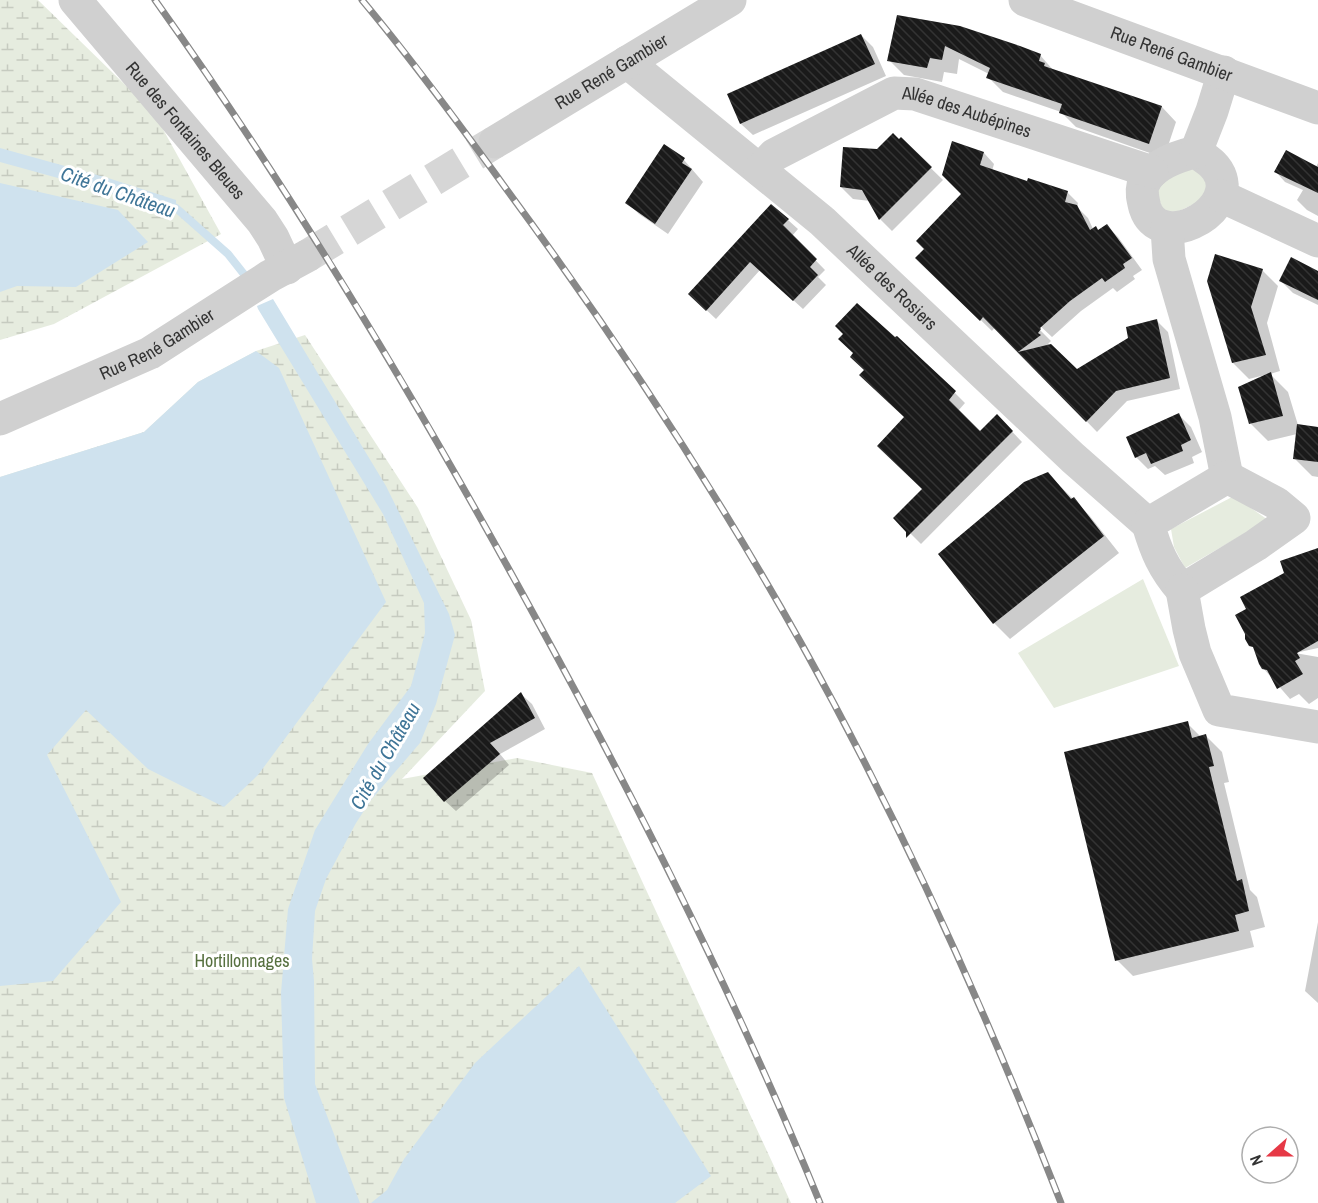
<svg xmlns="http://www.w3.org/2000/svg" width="1318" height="1203" font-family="'Archivo Narrow',sans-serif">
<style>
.green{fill:#e6ecdf}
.wetland{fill:url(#wetland-marsh)}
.water{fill:#cfe2ee}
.shadow{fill:#0003}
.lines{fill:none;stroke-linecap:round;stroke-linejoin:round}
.stream{stroke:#cfe2ee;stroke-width:8}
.building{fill:url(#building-back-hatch)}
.tertiary-tunnel{stroke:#d6d6d6;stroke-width:33;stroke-dasharray:33 16;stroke-linecap:butt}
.minor{stroke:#d0d0d0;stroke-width:33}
.tertiary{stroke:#d0d0d0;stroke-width:33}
.rail-casing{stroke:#888;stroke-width:7}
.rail{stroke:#fff;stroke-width:4.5;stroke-dasharray:14;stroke-linecap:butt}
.labels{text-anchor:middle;stroke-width:6;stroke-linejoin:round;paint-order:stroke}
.street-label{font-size:18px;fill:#333;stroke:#fff}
.park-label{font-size:18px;fill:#56703f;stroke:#fff}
.water-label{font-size:20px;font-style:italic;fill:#3f7597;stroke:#fff}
</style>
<defs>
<pattern id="wetland-marsh" width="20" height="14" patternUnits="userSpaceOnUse" patternTransform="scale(1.5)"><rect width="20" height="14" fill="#e6ecdf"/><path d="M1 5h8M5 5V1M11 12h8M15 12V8" fill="none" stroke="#c6cbc0"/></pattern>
<pattern id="building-back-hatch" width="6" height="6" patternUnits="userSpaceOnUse" patternTransform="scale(1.5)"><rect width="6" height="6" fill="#1a1a1a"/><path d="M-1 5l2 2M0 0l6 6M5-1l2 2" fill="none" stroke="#333"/></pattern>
</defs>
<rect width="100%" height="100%" fill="#fff"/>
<!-- green -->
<path class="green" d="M 1198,163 L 1211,196 L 1177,212 L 1163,211 L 1156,189 L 1162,180 Z
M 1234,496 L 1268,520 L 1185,568 L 1174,547 L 1171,529 Z
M 1143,579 L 1179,666 L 1054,708 L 1018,653 Z"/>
<!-- wetland -->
<path class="wetland" d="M 0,0 L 38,0 L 154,113 L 221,234 L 54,324 L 0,340 Z
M 305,335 L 418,508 L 471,620 L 485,691 L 402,779 L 517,758 L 592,773 L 791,1203 L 0,1203 L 0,477 L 144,432 L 198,382 L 256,351 Z"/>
<!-- water -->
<path class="water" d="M 0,148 L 108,178 L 176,200 L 176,208 L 172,217 L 105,191 L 0,162 Z
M 0,183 L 118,210 L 148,242 L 76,287 L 17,286 L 0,292 Z
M 273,299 L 386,486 L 449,614 L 455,635 L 436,704 L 420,743 L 371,800 L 356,823 L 326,879 L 315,911 L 312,959 L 314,981 L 315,1084 L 360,1203 L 316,1203 L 284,1098 L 281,993 L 288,909 L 315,830 L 368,744 L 411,686 L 425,633 L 424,603 L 383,514 L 258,309 L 257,306 Z
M 256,351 L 279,368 L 386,602 L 258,775 L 224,807 L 148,769 L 86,710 L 47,755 L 121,902 L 53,981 L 0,986 L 0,477 L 144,432 L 198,382 Z
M 579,966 L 711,1176 L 675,1203 L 371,1203 L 387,1190 L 404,1159 L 475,1063 Z"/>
<!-- shadow -->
<path class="shadow" d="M 898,16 L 1040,55 L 1054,71 L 1162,107 L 1176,122 L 1164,158 L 1076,127 L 1061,112 L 1003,92 L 988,77 L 989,74 L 959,59 L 957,74 L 944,72 L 942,82 L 904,75 L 889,60 Z
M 861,35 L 873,47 L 886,76 L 753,135 L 741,124 L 729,95 Z
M 901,139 L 943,180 L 892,231 L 880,219 L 870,201 L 853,199 L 841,187 L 878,150 Z
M 664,146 L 684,160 L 703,182 L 668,234 L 639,214 L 627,202 Z
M 984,153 L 994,164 L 992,171 L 1028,183 L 1067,192 L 1078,203 L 1077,207 L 1088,218 L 1093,229 L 1096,228 L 1099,231 L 1107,226 L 1118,237 L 1142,270 L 1133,276 L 1135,279 L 1117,292 L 1113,288 L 1081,311 L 1052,337 L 1037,323 L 1035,325 L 1051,341 L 1048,344 L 1077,370 L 1157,321 L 1168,332 L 1180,389 L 1127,401 L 1097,432 L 995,327 L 992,331 L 917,258 L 926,249 L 963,194 Z
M 1318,163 L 1318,216 L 1307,210 L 1297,200 L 1303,190 L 1285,182 L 1276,172 L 1316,167 Z
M 788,220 L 798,229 L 792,236 L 825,270 L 818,277 L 826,285 L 803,309 L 760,270 L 716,319 L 700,304 Z
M 1262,270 L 1278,286 L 1267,323 L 1280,371 L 1270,374 L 1288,392 L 1298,425 L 1318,428 L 1318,477 L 1312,476 L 1294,458 L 1297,434 L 1268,441 L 1251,424 L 1265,375 L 1249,379 L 1233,363 Z
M 1318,272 L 1318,305 L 1293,293 L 1281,281 Z
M 955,393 L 965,403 L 958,411 L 980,433 L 997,416 L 1022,442 L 921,544 L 895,518 L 924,489 L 906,417 Z
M 1179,415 L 1191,427 L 1202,452 L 1192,457 L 1194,463 L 1165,475 L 1155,466 L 1148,469 L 1136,457 Z
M 1048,474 L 1089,515 L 1119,553 L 1010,639 L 994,623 Z
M 1318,550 L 1318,648 L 1295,653 L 1318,657 L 1318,698 L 1309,704 L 1299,694 L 1290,699 L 1263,668 L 1256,651 L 1247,638 L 1248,609 L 1286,573 Z
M 521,694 L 532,704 L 545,729 L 500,754 L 509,765 L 456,811 L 445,801 Z
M 1187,723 L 1201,737 L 1206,736 L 1222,752 L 1229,782 L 1224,783 L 1250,890 L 1257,897 L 1265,927 L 1250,931 L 1254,947 L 1133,976 L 1117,960 Z
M 1318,922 L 1318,1003 L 1305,991 Z"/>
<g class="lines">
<!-- stream -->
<path class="stream" d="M 167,204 L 176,208 L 228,254 L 247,278"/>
</g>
<!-- building -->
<path class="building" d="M 897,15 L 960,26 L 1020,46 L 1041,54 L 1039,61 L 1045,63 L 1044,66 L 1162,106 L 1149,144 L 1059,113 L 1062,104 L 986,78 L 990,68 L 945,46 L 942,60 L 930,58 L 927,68 L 887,61 Z
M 861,34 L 875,64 L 740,124 L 727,94 Z
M 893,133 L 899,139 L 901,137 L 932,167 L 879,220 L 862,190 L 840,187 L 843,147 L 877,149 Z
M 952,141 L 984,152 L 980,165 L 1027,181 L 1028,178 L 1068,191 L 1065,202 L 1077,205 L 1090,230 L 1096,226 L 1098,230 L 1107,224 L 1132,258 L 1123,264 L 1125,268 L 1105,282 L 1102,278 L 1070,301 L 1040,328 L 1041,329 L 1038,333 L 1041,335 L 1018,352 L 1051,344 L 1077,369 L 1128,338 L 1126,327 L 1157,319 L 1170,378 L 1116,391 L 1086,422 L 983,317 L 980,321 L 915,258 L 924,249 L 916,241 L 961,194 L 942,175 Z
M 664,144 L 685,158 L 682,163 L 692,169 L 655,224 L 625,203 Z
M 1286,150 L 1318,167 L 1318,193 L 1274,172 Z
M 771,204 L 789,219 L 783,225 L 817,259 L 810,267 L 818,275 L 793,301 L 750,262 L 706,311 L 688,294 Z
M 1215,254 L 1263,269 L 1251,307 L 1266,355 L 1232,363 L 1207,281 Z
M 1291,257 L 1318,271 L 1318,300 L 1279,281 Z
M 857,303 L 895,337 L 897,336 L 956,391 L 949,400 L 980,431 L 997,414 L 1013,431 L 906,538 L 906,532 L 893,518 L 922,489 L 877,446 L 904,417 L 859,375 L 864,370 L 850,357 L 853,353 L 838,339 L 843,334 L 835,326 Z
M 1271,372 L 1283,416 L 1249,424 L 1238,387 Z
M 1179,413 L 1191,440 L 1181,445 L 1183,451 L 1151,464 L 1146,453 L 1135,458 L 1126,437 Z
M 1297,424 L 1318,427 L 1318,462 L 1293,459 Z
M 1048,472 L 1071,499 L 1074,497 L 1104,536 L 993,624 L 938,554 L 1024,482 Z
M 1318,548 L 1318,641 L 1297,653 L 1300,658 L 1295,661 L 1303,674 L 1277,689 L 1267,670 L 1262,669 L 1259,664 L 1253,647 L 1249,646 L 1245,639 L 1245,634 L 1235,615 L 1246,609 L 1240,597 L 1284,573 L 1280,561 Z
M 521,692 L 535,718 L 490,743 L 500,754 L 444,802 L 423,778 Z
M 1188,721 L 1192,738 L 1206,734 L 1214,766 L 1209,767 L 1237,881 L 1242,879 L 1249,911 L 1235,915 L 1239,931 L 1115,961 L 1064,752 Z"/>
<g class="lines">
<!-- tertiary-tunnel -->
<path class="tertiary-tunnel" d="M 307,256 L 495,142"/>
<!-- minor -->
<g class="minor">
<path id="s1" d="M 75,0 L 262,221 L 273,238 L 287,268"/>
<path id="s2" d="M 627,62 L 822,221 L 1073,458 L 1148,524"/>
<path d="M 1196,152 C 1206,159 1217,165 1221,178 C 1232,215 1159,251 1145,208 C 1143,200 1141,193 1143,185 C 1151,165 1178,156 1196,152 Z"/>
<path d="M 1196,152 L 1212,111 L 1224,72"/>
<path id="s3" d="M 760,170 L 774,155 L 894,93 L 915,94 L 1152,172"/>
<path d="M 1221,196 L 1318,241"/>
<path d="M 1167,228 L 1169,259 L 1215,417 L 1227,477"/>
<path d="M 1227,477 L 1276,503 L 1294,518 L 1256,545 L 1182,590 C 1163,568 1156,551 1148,524 Z"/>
<path d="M 1182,590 L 1189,629 L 1195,653 L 1219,710 L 1318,727"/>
</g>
<!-- tertiary -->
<g class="tertiary">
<path id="s4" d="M 1025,0 L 1318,108"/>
<path id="s5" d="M 495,142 L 730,0"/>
<path id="s6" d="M 0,419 L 150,353 L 270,276 L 307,256"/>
</g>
<!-- rail casing -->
<g class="rail-casing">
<path id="rail" d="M 155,0 C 297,199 422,409 539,624 C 642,812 739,1005 820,1203
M 362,0 C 413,61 460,125 507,190 C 614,335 713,486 801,643 C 901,823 986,1011 1061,1203"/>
</g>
<!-- rail -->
<use href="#rail" class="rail"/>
</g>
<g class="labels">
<!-- street labels -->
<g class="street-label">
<text dy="6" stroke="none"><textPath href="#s4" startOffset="156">Rue René Gambier</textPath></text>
<text dy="6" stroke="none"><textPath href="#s5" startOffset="136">Rue René Gambier</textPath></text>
<text dy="6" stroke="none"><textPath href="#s3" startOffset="231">Allée des Aubépines</textPath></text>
<text dy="6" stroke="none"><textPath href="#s1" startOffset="171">Rue des Fontaines Bleues</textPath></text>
<text dy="6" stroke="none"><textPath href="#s2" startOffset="348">Allée des Rosiers</textPath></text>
<text dy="6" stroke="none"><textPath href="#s6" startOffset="174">Rue René Gambier</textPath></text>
</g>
<!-- park labels -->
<g class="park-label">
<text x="242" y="967">Hortillonnages</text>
</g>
<!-- water labels -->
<g class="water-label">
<text transform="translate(118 192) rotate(19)" y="7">Cité du Château</text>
<text transform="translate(385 756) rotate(-60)" y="7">Cité du Château</text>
</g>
</g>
<!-- north arrow -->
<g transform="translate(1270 1155) rotate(249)"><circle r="28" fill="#ffffff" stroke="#adadad" stroke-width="1.5"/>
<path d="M0-4.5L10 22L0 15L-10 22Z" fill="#e63946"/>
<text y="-9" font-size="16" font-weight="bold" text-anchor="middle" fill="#333333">N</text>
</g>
</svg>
